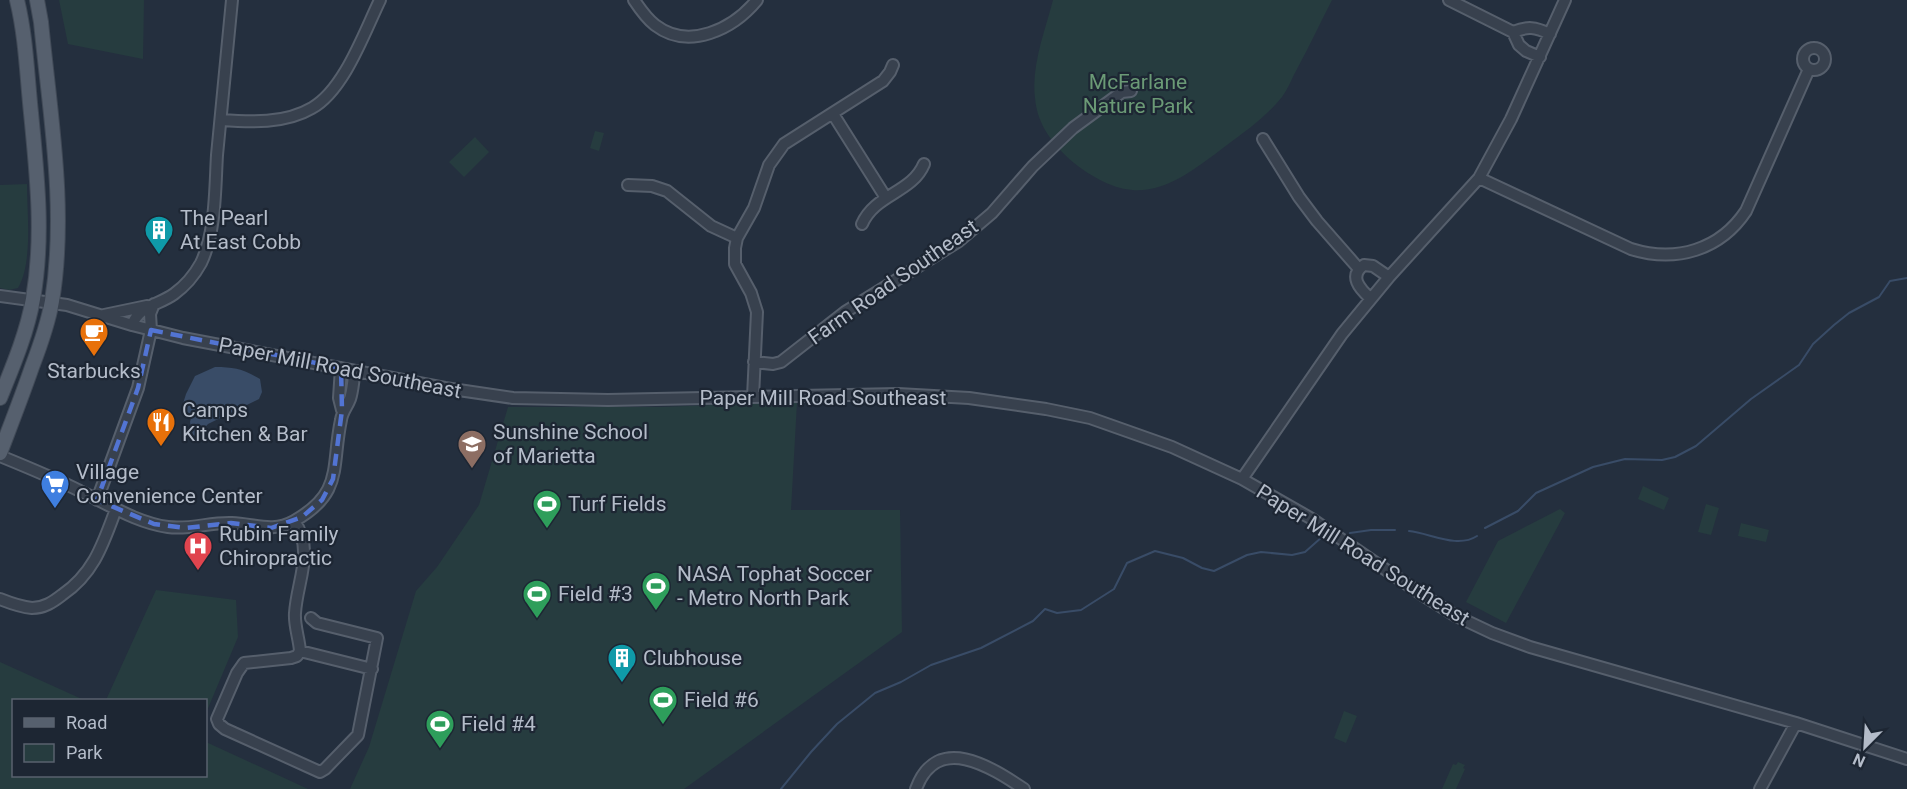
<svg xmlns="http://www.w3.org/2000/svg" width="1907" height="789" font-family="Roboto,sans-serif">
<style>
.green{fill:#263c3f}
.water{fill:#394c67}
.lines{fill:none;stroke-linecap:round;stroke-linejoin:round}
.stream{stroke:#394c67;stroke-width:2}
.minor-casing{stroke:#565f6c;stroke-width:14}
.major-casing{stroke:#414a57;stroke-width:16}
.minor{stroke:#38414e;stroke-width:10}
.major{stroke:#56606e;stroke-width:14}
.marked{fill:none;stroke:#5274d3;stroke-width:4.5;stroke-dasharray:12 8;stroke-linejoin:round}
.labels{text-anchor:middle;stroke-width:4.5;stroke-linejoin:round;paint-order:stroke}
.park-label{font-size:21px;fill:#6b9a76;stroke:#1d2633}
.poi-label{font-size:21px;fill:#b4bcc9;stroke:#1d2633;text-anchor:start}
.street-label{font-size:21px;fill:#b4bcc9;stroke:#1d2633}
</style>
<rect width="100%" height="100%" fill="#242f3e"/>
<!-- green -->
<path class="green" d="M 59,0 L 144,0 L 143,59 L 68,44 Z
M 1053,0 L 1332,0 C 1320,23 1309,47 1297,69 C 1292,78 1288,89 1282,97 C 1267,116 1246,131 1227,145 C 1171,188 1137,212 1074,163 C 1054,146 1037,125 1035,98 C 1031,66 1045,31 1053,0 Z
M 595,131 L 604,133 L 599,151 L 590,148 Z
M 475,137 L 489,152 L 464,177 L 449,162 Z
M 27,184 C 27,213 33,263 18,288 L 9,290 L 0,288 L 0,185 Z
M 797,402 L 791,510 L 900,510 L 902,632 L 684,789 L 350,789 L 369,747 L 416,591 L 437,567 L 479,505 L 508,407 L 661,407 Z
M 1643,486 L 1669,498 L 1664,510 L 1638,499 Z
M 1706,504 L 1719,508 L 1711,535 L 1698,532 Z
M 1560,509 L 1565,513 L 1506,623 L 1466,602 L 1498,541 Z
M 1741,523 L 1769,530 L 1766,542 L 1738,536 Z
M 156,590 L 236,600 L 238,637 L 206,713 L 206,700 L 106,700 Z
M 0,662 L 84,700 L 14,700 L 14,776 L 206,776 L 206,742 L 308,789 L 0,789 Z
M 1344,711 L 1357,716 L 1346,743 L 1334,738 Z
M 1458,762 L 1465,765 L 1463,768 L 1465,769 L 1456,789 L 1442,789 L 1453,764 L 1456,765 Z"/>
<!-- water -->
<path class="water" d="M 215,367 C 234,367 243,369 260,379 L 262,392 L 259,399 L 208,424 L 199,434 L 193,436 L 190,422 L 192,414 L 181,410 L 186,394 L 195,376 Z"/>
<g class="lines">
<!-- stream -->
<path class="stream" d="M 1485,528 L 1518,511 L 1536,493 L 1593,467 L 1625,459 L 1662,460 L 1675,457 L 1696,446 L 1751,399 L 1799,365 L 1813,344 L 1834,325 L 1849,313 L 1879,297 L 1890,281 L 1907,278
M 1409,531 C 1430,533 1457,549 1477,536
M 1350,533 L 1371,530 L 1395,530
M 781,789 L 811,752 L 837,724 L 875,693 L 901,682 L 931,665 L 981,648 L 1033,621 L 1045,609 L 1057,613 L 1081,610 L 1114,589 L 1127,563 L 1155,551 L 1183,558 L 1202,568 L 1214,571 L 1247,555 L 1261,552 L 1292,555 L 1305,552 L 1322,537"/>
<!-- minor casing -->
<g class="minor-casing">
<path id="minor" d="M 634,0 C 640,9 646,18 655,25 C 689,51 733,29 757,0
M 1449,0 L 1513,32 L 1519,45 L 1526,51 L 1540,57
M 1513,32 C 1528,26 1535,27 1550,34
M1803 59a11 11 0 1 1 22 0a11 11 0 1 1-22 0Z
M 833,114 L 886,198
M 221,120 C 250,122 285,124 312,108 C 344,90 364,33 380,0
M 1263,139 L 1299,197 L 1317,221 L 1359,269
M 1479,178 L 1631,249 C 1676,263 1720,250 1746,211 L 1809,69
M 628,185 L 652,186 L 667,191 L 711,226 L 737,238
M 862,224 C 875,194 912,193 924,164
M 0,296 L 67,305 L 132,325 L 183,338 L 445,388 L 513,398 L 608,400 L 898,394 L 969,398 L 1046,409 L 1090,418 L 1172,447 L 1242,479 L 1312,519 L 1421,594 L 1456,616 L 1492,633 L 1530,647 L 1796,723 L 1907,759
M 1370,298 C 1360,289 1348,276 1364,265 L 1373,266 L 1389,277
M 104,315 L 147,306
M 132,325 C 140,305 159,305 174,294 C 185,286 195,274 201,263 C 216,232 215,188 217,155 C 222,103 227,52 232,0
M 754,362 L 773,364 L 781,362 L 845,312 L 959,241 L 992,213 L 1033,166 L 1073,128 L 1122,92 L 1131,91
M 341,368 L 339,398 L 342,410
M 753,397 L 757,312 L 751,293 L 735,264 L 735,248 L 737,238 L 754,208 L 769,165 L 784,144 L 883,81 L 890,72 L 893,65
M 0,456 C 27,467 54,478 80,491 C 108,504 137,523 168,527 C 190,530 210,522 232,523 C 255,524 273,533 294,521 C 315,550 297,581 295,613 C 294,625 299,638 300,651 L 297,656 L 291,658 L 244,663 L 237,673 L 217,719 L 219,724 L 225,729 L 320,772 L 325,769 L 358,735 L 377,638 L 317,623 L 311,618
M 1242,479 L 1342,334 L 1389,277 L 1479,178 L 1511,119 L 1565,0
M 97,500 L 138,388 L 151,330 L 150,314 L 154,304
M 294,521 C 344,493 331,467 341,420 C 342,412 347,407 350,399 C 353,390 353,380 355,371
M 0,599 C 10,603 21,607 32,608 C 44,608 53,602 62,595 C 94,573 103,544 116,509
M 300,651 L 372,669
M 916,789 C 937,732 991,767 1024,789
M 1760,789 L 1796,723"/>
</g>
<!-- major casing -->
<g class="major-casing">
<path id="major" d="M 0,398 C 13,366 27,333 33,299 C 44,236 37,175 31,113 C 27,75 26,37 17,0
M 0,453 C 11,424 22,396 32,367 C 40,346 48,324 52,301 C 67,209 50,115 41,22 L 37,0"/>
</g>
<!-- minor -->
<use href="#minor" class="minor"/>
<!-- major -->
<use href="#major" class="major"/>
</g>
<!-- marked area -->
<path class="marked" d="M 151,330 L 341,368 L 342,410 L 333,479 L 322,500 L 302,517 L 271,528 L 231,523 L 185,528 L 154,524 L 97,500 L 138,388 Z"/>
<!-- icons -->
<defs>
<g id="building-pin" transform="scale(1.5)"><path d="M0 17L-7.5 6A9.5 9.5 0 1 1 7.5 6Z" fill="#0f9aa8" stroke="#1d2633"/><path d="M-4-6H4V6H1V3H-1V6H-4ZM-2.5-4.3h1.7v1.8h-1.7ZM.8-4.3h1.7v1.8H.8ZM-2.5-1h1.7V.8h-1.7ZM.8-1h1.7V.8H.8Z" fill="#fff"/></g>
<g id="cafe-pin" transform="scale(1.5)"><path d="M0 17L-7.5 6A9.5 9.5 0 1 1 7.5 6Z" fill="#e8710a" stroke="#1d2633"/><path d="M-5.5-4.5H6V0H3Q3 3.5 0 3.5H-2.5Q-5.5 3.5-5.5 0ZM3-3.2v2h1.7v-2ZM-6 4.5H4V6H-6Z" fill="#fff"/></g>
<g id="restaurant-pin" transform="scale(1.5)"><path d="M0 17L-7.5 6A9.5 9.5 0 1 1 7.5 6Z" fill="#e8710a" stroke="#1d2633"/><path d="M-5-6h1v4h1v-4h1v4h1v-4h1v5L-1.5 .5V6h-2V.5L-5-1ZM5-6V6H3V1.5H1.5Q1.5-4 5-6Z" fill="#fff"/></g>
<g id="school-pin" transform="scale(1.5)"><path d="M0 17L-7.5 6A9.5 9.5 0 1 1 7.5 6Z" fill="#8d6e63" stroke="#1d2633"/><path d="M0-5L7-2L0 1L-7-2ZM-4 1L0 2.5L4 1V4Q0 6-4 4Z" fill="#fff"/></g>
<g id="supermarket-pin" transform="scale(1.5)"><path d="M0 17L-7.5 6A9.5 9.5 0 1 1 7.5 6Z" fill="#3f7fe0" stroke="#1d2633"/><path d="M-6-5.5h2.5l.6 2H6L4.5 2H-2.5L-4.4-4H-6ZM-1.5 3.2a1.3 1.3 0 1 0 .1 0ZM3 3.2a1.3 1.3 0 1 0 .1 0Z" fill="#fff"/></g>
<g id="stadium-pin" transform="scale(1.5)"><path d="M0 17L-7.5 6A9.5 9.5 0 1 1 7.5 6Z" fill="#2e9e5b" stroke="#1d2633"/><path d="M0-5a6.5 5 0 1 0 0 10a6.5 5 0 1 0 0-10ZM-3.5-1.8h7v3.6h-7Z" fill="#fff"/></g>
<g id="hospital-pin" transform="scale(1.5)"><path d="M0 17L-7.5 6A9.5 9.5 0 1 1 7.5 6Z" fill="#e0444e" stroke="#1d2633"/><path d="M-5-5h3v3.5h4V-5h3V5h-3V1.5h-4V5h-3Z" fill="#fff"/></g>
</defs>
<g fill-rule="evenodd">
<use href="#building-pin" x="159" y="230"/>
<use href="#cafe-pin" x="94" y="332"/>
<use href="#restaurant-pin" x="161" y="422"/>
<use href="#school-pin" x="472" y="444"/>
<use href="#supermarket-pin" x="55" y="484"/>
<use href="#stadium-pin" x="547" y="504"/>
<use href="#hospital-pin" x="198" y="546"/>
<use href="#stadium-pin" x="656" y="586"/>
<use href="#stadium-pin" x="537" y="594"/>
<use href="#building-pin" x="622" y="658"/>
<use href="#stadium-pin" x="663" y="700"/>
<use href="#stadium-pin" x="440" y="724"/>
</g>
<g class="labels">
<!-- park labels -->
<g class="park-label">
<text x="1138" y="89">McFarlane<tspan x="1138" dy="24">Nature Park</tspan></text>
</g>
<!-- poi labels -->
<g class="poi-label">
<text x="180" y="225">The Pearl<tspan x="180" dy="24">At East Cobb</tspan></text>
<text x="94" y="378" text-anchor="middle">Starbucks</text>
<text x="182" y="417">Camps<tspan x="182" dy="24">Kitchen &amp; Bar</tspan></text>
<text x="493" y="439">Sunshine School<tspan x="493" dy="24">of Marietta</tspan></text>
<text x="76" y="479">Village<tspan x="76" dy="24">Convenience Center</tspan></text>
<text x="568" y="511">Turf Fields</text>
<text x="219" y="541">Rubin Family<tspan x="219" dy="24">Chiropractic</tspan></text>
<text x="677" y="581">NASA Tophat Soccer<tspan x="677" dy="24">- Metro North Park</tspan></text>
<text x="558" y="601">Field #3</text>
<text x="643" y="665">Clubhouse</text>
<text x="684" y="707">Field #6</text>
<text x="461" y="731">Field #4</text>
</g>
<!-- street labels -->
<g class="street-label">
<text transform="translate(893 282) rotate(-35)" y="7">Farm Road Southeast</text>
<text transform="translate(340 368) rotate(11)" y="7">Paper Mill Road Southeast</text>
<text x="823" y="405">Paper Mill Road Southeast</text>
<text transform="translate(1363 555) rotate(32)" y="7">Paper Mill Road Southeast</text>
</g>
</g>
<!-- legend -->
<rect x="12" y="699" width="195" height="78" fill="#1d2633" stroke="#59626f" stroke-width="1.5"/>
<rect x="24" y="718" width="30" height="9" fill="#56606e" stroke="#59626f" stroke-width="1.5"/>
<text x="66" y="729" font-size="18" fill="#b4bcc9">Road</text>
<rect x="24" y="744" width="30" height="18" fill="#263c3f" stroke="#59626f" stroke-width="1.5"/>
<text x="66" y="759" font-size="18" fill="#b4bcc9">Park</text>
<!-- north arrow -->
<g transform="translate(1865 747) rotate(204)" stroke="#1d2633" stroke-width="4.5" paint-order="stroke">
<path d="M0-4.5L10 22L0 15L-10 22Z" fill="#b4bcc9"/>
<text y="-9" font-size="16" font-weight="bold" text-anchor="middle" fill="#b4bcc9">N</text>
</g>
</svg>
